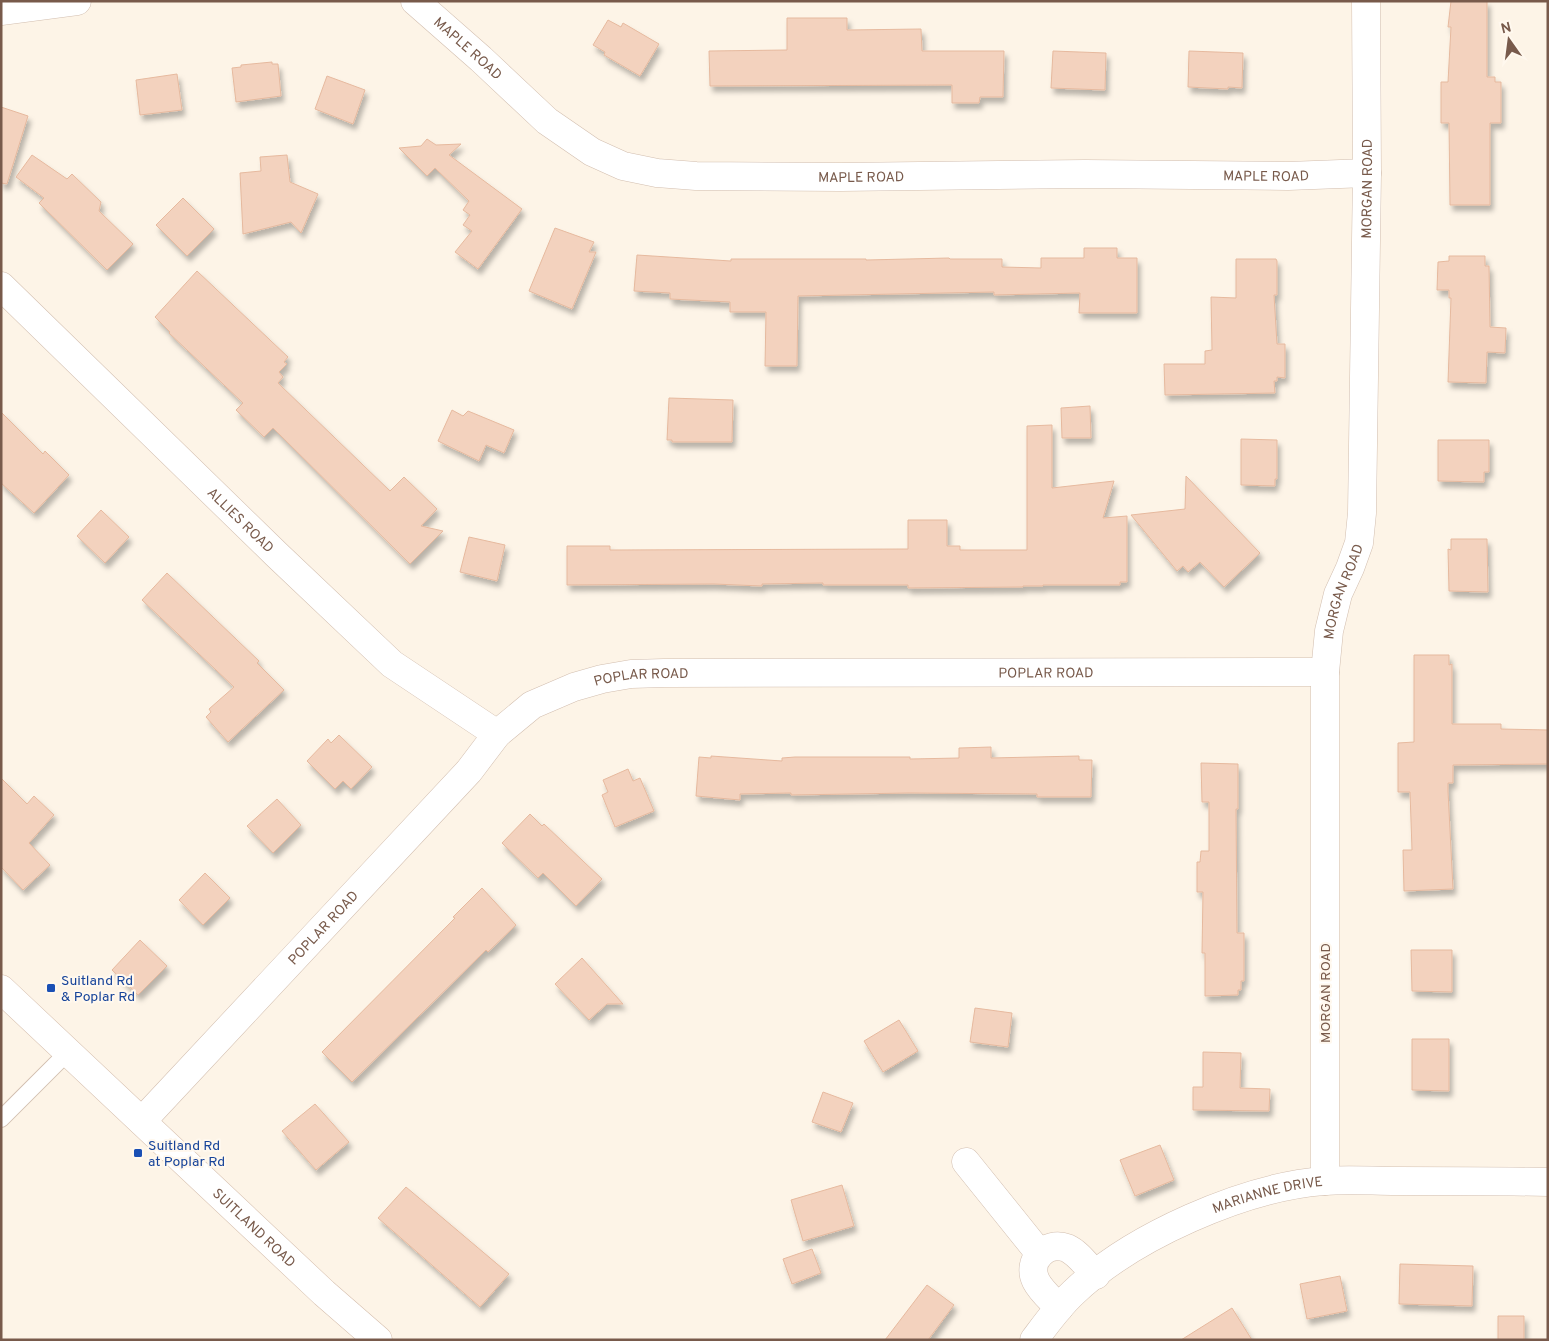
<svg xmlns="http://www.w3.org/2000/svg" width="1549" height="1341" font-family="Overpass,sans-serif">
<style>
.building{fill:#f3d2be;stroke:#e6b99e;filter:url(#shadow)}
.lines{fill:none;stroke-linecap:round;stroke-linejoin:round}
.service-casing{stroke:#d2beaf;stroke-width:18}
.minor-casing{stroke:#d2beaf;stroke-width:29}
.secondary-casing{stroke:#d5bead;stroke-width:29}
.service{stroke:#fff;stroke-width:16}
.minor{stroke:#fff;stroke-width:28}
.secondary{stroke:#fff;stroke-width:28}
.transit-dot{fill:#1a4fb4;stroke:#fff8ee;stroke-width:2}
.labels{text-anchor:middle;stroke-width:4;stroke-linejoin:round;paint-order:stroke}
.street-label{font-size:14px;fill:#785a4b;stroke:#fff8ee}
.transit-label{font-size:14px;fill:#164399;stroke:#fff8ee;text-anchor:start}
</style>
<defs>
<filter id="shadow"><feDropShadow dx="3" dy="5.5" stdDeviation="2.5" flood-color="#0004"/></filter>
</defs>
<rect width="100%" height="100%" fill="#fdf4e7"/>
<!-- building -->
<path class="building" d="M 1451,1 L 1487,1 L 1487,77 L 1495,77 L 1495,82 L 1501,82 L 1501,123 L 1490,123 L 1490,205 L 1450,205 L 1449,123 L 1441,123 L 1441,82 L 1448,82 L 1451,27 L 1448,27 Z
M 787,18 L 847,18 L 847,30 L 921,29 L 922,51 L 1004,51 L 1003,97 L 980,97 L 979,103 L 952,103 L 952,85 L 710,86 L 709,51 L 787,50 Z
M 608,20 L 621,27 L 623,23 L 659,44 L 640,76 L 604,55 L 605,52 L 593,45 Z
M 1053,51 L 1106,53 L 1105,90 L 1051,88 Z
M 1189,51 L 1243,53 L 1242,88 L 1228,87 L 1228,89 L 1188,87 Z
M 272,62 L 272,64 L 278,64 L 281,96 L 236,102 L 232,68 L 241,67 L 241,65 Z
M 177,74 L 182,110 L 140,115 L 136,80 Z
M 327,76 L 365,90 L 353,124 L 315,109 Z
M 1,107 L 28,116 L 7,184 L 1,183 Z
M 427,139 L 436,145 L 461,144 L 449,155 L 522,209 L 478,269 L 455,252 L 472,231 L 463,225 L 470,215 L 463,210 L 469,201 L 435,168 L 427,176 L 399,148 L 421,146 Z
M 32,155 L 67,179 L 72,174 L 101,202 L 99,211 L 133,244 L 107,270 L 39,203 L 44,198 L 16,177 Z
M 287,155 L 290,182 L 318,194 L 301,233 L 291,222 L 243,234 L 240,173 L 261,171 L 260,157 Z
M 183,198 L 214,229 L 187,256 L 156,225 Z
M 555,228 L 594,242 L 589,252 L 596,252 L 572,309 L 529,291 Z
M 1084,248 L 1117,248 L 1117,258 L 1137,258 L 1137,313 L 1079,313 L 1080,293 L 994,295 L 994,292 L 798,296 L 797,366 L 765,366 L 766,312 L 730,312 L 730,302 L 670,299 L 670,293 L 634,291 L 637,255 L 731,261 L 731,259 L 866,259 L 866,260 L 949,258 L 950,259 L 1002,259 L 1002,267 L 1041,268 L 1041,258 L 1084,258 Z
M 1449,256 L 1485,256 L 1485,266 L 1489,266 L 1490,327 L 1506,328 L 1505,353 L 1487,352 L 1486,383 L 1448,382 L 1451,298 L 1449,298 L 1449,290 L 1437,290 L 1438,262 L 1449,261 Z
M 1236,259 L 1276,259 L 1277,261 L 1277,295 L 1274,295 L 1277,344 L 1285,344 L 1285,378 L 1277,377 L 1277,381 L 1274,381 L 1275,393 L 1165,395 L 1164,364 L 1205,364 L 1205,351 L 1212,350 L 1211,297 L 1236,298 Z
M 197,271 L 288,357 L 284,362 L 287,364 L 279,372 L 283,377 L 278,383 L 390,491 L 404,477 L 437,509 L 421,526 L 443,531 L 410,564 L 273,428 L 264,437 L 236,410 L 243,403 L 169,333 L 170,332 L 155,317 Z
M 669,398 L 733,400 L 732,442 L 672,442 L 672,440 L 667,440 Z
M 1090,406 L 1091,438 L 1062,438 L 1061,408 Z
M 452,410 L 463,416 L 468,411 L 514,430 L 504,453 L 486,445 L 479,461 L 438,441 Z
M 1,412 L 43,454 L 45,451 L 69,475 L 34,513 L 1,483 Z
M 1052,425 L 1052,488 L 1114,481 L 1103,518 L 1127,516 L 1127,582 L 1120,582 L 1120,585 L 1043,585 L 1043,586 L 1023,586 L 1023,587 L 908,588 L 908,585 L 823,585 L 823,583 L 762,584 L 762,586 L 714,584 L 567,585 L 567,546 L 610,546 L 610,550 L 908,549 L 908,520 L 947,520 L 947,546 L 960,546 L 960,550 L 1027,550 L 1027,426 Z
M 1241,439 L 1277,440 L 1277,479 L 1275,479 L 1275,486 L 1241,485 Z
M 1438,440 L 1489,440 L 1489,472 L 1484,472 L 1484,482 L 1438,481 Z
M 1186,476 L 1260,553 L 1224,587 L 1200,562 L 1188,572 L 1183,566 L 1177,571 L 1131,515 L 1185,509 Z
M 101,510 L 129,537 L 105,563 L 77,536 Z
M 469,537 L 505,545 L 497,581 L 460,572 Z
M 1451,539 L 1487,539 L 1488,592 L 1449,591 L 1448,549 L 1451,550 Z
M 167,573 L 259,661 L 257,663 L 284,690 L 228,742 L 206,717 L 211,712 L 209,709 L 234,687 L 142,600 Z
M 1414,655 L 1449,655 L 1449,665 L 1452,664 L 1452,724 L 1501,724 L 1501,729 L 1548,730 L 1548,764 L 1453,765 L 1453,783 L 1448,783 L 1448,791 L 1453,889 L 1404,891 L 1403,850 L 1412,850 L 1410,792 L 1398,792 L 1398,743 L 1414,742 Z
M 339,735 L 372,767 L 351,789 L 343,781 L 335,789 L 307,761 L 328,739 L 331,743 Z
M 991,747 L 991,758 L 1079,756 L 1079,760 L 1092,760 L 1091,797 L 1037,797 L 1037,794 L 909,793 L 791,795 L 791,793 L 740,794 L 740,800 L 696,796 L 699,757 L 711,758 L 711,756 L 782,761 L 782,758 L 795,757 L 910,757 L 910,759 L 959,758 L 959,748 Z
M 1201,763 L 1238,764 L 1238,809 L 1236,809 L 1237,933 L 1244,933 L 1244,981 L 1241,981 L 1241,990 L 1238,990 L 1238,995 L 1205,996 L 1205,953 L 1202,953 L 1203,892 L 1197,892 L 1197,862 L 1200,862 L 1201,851 L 1209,851 L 1209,802 L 1202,802 Z
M 628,769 L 633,781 L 640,778 L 654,811 L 615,827 L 602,795 L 608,792 L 603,780 Z
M 1,778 L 27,804 L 34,796 L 54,815 L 29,843 L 50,865 L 23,890 L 1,867 Z
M 277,799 L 301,825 L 273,853 L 247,826 Z
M 530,814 L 542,826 L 544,824 L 602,879 L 576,906 L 543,873 L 538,878 L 502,843 Z
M 205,873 L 230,898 L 203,925 L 179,900 Z
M 482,888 L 516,925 L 488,952 L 486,950 L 352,1082 L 322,1052 L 455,918 L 453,917 Z
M 140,940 L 167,966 L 138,995 L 112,970 Z
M 1411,950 L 1452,950 L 1452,992 L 1412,991 Z
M 582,958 L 623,1004 L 607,1004 L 589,1020 L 555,984 Z
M 975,1008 L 1012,1013 L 1008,1047 L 970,1042 Z
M 899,1020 L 918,1051 L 883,1072 L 864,1041 Z
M 1412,1039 L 1449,1039 L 1449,1091 L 1412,1090 Z
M 1203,1052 L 1241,1053 L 1240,1088 L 1270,1089 L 1269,1111 L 1193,1110 L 1193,1087 L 1203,1087 Z
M 823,1092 L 853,1103 L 841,1132 L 812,1122 Z
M 315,1104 L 349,1142 L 316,1170 L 282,1131 Z
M 1160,1145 L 1174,1180 L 1135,1196 L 1120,1160 Z
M 842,1185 L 854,1226 L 803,1241 L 791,1200 Z
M 406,1187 L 509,1274 L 480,1307 L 378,1218 Z
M 812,1249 L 821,1273 L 792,1284 L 783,1259 Z
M 1400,1264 L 1473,1266 L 1472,1306 L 1399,1304 Z
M 1340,1276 L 1347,1311 L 1307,1319 L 1300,1284 Z
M 927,1285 L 954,1305 L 928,1340 L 885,1340 Z
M 1232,1308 L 1252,1340 L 1181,1340 Z
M 1498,1316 L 1524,1316 L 1524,1340 L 1498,1340 Z"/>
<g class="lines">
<!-- service casing -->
<g class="service-casing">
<path id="service" d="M 1,1119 L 68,1052"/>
</g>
<!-- minor casing -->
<g class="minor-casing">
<g id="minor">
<path id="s1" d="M 415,1 L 481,59 L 547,121 L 592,152 L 623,166 L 657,173 L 696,176 L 841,177 L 1085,174 L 1288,176 L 1367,173"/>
<path d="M 1,11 L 77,1"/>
<path id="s2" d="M 1,286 L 276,554 L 392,664 L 497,734"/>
<path id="s3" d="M 142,1121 L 469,771 L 497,734 L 532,705 L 574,687 L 602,679 L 631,674 L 664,673 L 1325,672"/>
<path d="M 966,1162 L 1040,1254"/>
<path id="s4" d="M 1325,1181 L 1325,672 L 1329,631 L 1338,594 L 1350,568 L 1359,543 L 1362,513 L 1367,173 L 1366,1"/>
<path d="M 1059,1308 C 1052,1300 1041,1291 1036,1281 C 1026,1261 1046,1240 1067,1248 C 1078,1253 1087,1266 1096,1275"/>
<path id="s5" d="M 1034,1340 C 1046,1324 1058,1307 1073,1293 C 1131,1237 1244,1187 1324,1181 C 1348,1179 1373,1181 1396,1181 C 1447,1181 1497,1181 1548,1182"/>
</g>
</g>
<!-- secondary casing -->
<g class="secondary-casing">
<g id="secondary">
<path id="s6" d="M 1,989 L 324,1293 L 378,1340"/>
</g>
</g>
<!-- service -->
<use href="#service" class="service"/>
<!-- minor -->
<use href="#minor" class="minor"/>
<!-- secondary -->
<use href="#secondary" class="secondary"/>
</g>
<!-- markers -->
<g class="transit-dot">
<rect x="46" y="983" width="10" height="10" rx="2.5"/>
<rect x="133" y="1148" width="10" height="10" rx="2.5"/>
</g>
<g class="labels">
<!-- street labels -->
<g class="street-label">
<text dy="5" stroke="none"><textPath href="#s1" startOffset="71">MAPLE ROAD</textPath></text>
<text dy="5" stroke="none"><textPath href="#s1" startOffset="911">MAPLE ROAD</textPath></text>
<text dy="5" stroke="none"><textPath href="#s1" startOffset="506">MAPLE ROAD</textPath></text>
<text dy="5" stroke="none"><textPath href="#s4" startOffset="998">MORGAN ROAD</textPath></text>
<text dy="5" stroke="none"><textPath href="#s2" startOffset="335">ALLIES ROAD</textPath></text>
<text dy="5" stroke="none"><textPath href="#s4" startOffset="592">MORGAN ROAD</textPath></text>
<text dy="5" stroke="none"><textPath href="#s3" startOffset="1090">POPLAR ROAD</textPath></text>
<text dy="5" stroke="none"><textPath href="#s3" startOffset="685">POPLAR ROAD</textPath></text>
<text dy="5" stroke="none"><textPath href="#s3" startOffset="265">POPLAR ROAD</textPath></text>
<text transform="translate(1325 993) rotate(-90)" y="5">MORGAN ROAD</text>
<text dy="5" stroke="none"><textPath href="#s5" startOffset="282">MARIANNE DRIVE</textPath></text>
<text dy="5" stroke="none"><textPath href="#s6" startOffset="348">SUITLAND ROAD</textPath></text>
</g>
<!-- transit labels -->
<g class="transit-label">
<text x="61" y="985">Suitland Rd<tspan x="61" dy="16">&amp; Poplar Rd</tspan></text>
<text x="148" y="1150">Suitland Rd<tspan x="148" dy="16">at Poplar Rd</tspan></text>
</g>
</g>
<!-- border -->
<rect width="1549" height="1341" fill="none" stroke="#785a4b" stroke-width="5"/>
<!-- north arrow -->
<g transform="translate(1509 40) rotate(346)" stroke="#fff8ee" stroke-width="4" paint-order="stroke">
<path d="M0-4L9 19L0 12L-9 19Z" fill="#785a4b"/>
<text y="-8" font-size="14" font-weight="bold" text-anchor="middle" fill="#785a4b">N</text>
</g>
</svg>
